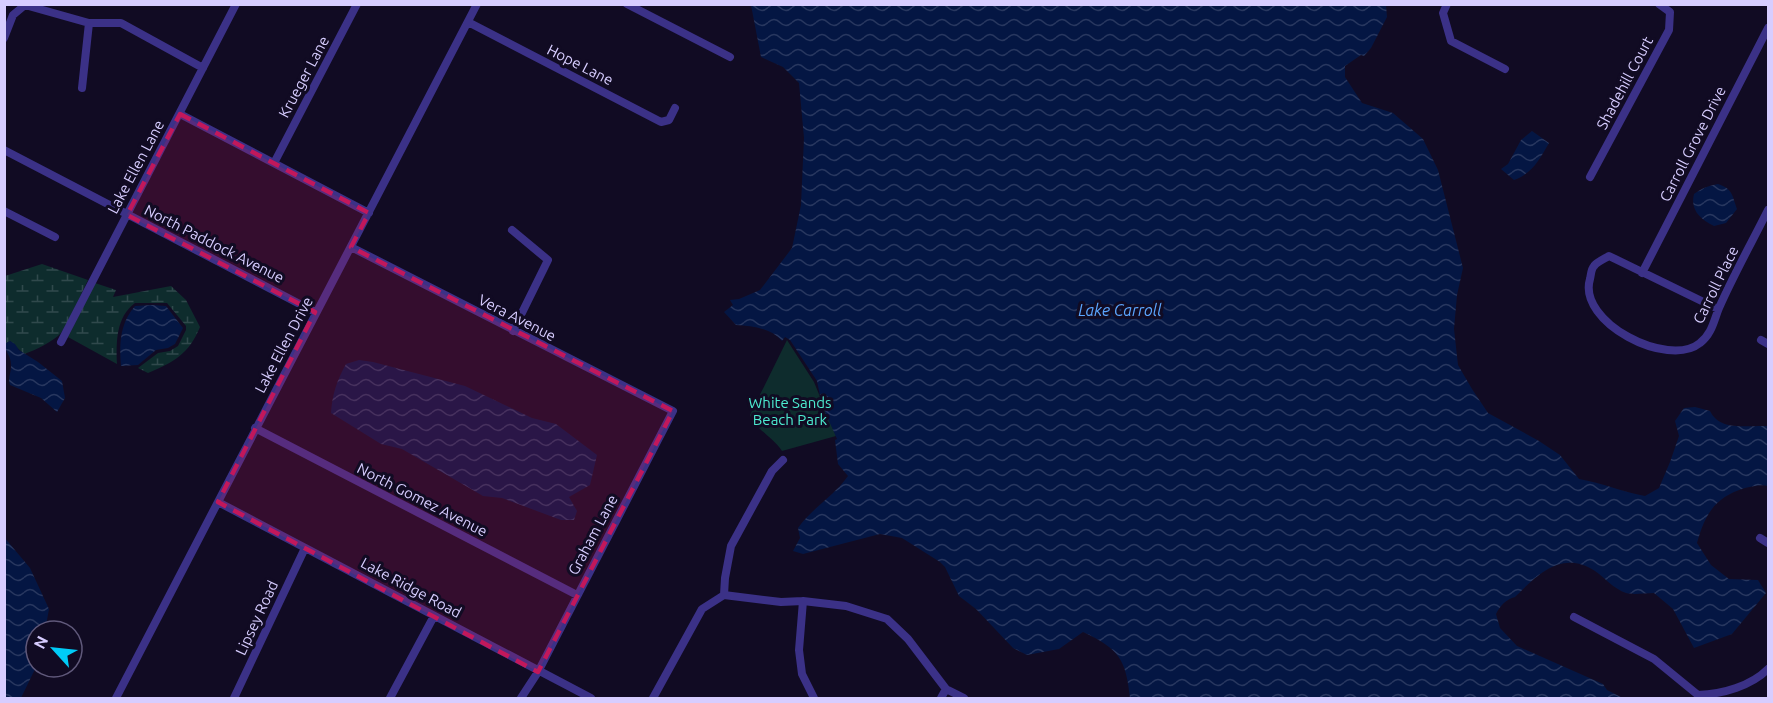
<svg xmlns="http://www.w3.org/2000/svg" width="1773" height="703" font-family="Ubuntu,sans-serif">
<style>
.wetland{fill:url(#wetland-marsh)}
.green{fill:#0e2c2d}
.water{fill:url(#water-waves)}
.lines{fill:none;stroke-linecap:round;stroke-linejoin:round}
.minor{stroke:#3b3187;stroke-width:8}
.marked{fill:#c2185b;fill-opacity:0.2;stroke:#c2185b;stroke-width:4.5;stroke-dasharray:12 8;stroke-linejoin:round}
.labels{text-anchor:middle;stroke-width:6;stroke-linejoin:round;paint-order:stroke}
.street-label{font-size:15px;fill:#d7cdff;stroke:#110b23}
.park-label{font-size:15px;fill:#4debd0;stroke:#110b23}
.water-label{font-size:16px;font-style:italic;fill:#5ba6ff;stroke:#110b23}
</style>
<defs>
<pattern id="wetland-marsh" width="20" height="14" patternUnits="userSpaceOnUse" patternTransform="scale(1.5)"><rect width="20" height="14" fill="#0e2c2d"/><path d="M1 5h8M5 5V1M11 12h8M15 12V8" fill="none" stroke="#30494c"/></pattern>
<pattern id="water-waves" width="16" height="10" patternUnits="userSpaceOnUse" patternTransform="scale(1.5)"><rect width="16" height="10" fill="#041643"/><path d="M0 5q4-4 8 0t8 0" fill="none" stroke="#28375f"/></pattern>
</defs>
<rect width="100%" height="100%" fill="#110b23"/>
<!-- wetland -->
<path class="wetland" d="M 42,264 L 88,280 C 82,292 68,324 61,333 C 54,341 36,350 24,354 L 10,341 L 5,344 L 5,276 Z
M 95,283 L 116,290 L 113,297 L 171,286 L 186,300 L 200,327 C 189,354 174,362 148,373 L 138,368 L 158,353 L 170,351 L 178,346 L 186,330 L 186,326 L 167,303 L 135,303 C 116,317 116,342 117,364 L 68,337 Z"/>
<!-- green -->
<path class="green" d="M 787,340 L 814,382 L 836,436 L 782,451 C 773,437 756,430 750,415 Z"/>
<!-- water -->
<path class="water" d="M 751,5 L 1386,5 L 1387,17 L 1371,48 L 1364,56 L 1361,55 L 1345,66 L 1345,77 L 1362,103 L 1393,113 L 1423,139 L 1438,170 L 1463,268 L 1457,295 L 1454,329 L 1458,365 L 1472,389 L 1488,413 L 1539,441 L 1560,455 L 1579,479 C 1602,483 1623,492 1645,496 L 1659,488 L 1670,462 L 1679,436 L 1675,421 L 1684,408 L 1695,407 L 1710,411 C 1720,432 1749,425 1768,426 L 1768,486 C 1760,484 1754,486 1745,488 C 1715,497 1705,514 1697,543 L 1711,565 L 1729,579 L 1758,580 L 1766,593 L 1732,634 L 1694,648 L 1673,609 L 1654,593 C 1645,593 1634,595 1626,593 C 1614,589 1605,578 1595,571 C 1562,549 1537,575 1515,597 C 1506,599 1500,606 1496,614 L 1500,628 L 1517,646 L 1603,684 L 1607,690 L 1623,698 L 1130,698 C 1126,659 1119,649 1083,632 L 1059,649 L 1027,655 L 1013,648 L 976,609 L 959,596 L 945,567 L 940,562 L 902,538 L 880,534 L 803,554 L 793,551 L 800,538 L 798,528 C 812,508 834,496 848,476 L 838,464 L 835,440 L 837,439 L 822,405 L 817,381 L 790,340 L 785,337 L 782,341 C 771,328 752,326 736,325 L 724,312 L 733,305 L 730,300 L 739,299 L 760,290 L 792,248 L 801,205 L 804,138 L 799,83 L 783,67 L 761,57 Z
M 1532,131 L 1549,143 C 1539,160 1533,173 1514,180 L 1501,169 L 1508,164 L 1521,140 Z
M 1718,184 C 1733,189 1732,195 1737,209 L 1726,223 L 1714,226 C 1700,219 1690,210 1694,194 C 1702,188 1708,186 1718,184 Z
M 152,305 L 166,306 L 183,328 L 175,344 L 168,348 L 156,350 L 138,365 L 121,366 C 119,344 120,323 135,306 Z
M 10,341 L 15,344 L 19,350 L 38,362 L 62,381 L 65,398 L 57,412 L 41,398 L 10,385 C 7,378 12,372 11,364 C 11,356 5,351 4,344 Z
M 359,360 L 373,362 L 465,386 L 532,418 L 556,424 L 597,455 L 590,485 L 569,497 L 577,511 L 574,520 L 561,520 L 502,498 L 483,496 L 402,449 L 381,444 L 331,413 C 332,395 337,380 346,364 Z
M 4,537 L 30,568 L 49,609 L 45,631 L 36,631 L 36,667 L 21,698 L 5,698 Z"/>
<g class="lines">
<!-- minor -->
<path class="minor" d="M 627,4 L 730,57
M 1447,4 L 1443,13 L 1451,41 L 1505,69
M 468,22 L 661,122 L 669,120 L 675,108
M 4,38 L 13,15 L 25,5 L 89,23 L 121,23 L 203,68
M 82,88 L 89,23
M 180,114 L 369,213
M 4,150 L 315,312
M 274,163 L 357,4
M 1590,177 L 1669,30 L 1670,12 L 1659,4
M 4,211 L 55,237
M 512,230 L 548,260 L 513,331
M 351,247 L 673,411 L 538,672 L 521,698
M 1642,273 L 1768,28
M 1718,309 L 1609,256 C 1604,259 1597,262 1594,266 C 1591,269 1591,275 1590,279 C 1577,322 1668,369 1700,343 C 1712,334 1714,320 1719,308 C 1734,274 1752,242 1768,210
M 1761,340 L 1768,344
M 61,342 L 236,4
M 255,428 L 577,595
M 218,502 L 591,698
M 1760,538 L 1768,543
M 724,595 L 725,578 L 731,546 L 772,471 L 783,460
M 803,601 L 799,650 L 802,674 L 814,698
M 1574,617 L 1654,659 L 1698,695 L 1698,698
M 1698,695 C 1723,694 1751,686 1768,669
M 116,698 L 477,4
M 234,698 L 305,548
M 390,698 L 434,616
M 653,698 L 702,609 L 724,595 L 781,602 L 803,601 L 846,606 L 887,619 L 908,639 L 946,689 L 964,698
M 941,698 L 946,689"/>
</g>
<!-- marked area -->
<path class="marked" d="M 180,114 L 369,213 L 351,247 L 673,411 L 538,672 L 218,502 L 315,312 L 127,215 Z"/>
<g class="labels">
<!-- street labels -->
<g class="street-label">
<text transform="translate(580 65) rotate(27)" y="5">Hope Lane</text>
<text transform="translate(304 77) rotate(-62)" y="5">Krueger Lane</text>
<text transform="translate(1625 83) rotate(-62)" y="5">Shadehill Court</text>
<text transform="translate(1693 144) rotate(-63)" y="5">Carroll Grove Drive</text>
<text transform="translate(136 167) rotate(-62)" y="5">Lake Ellen Lane</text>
<text transform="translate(214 244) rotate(27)" y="5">North Paddock Avenue</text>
<text transform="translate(1716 285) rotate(-64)" y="5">Carroll Place</text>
<text transform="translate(517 318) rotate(27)" y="5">Vera Avenue</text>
<text transform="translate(284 345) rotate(-62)" y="5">Lake Ellen Drive</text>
<text transform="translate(422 500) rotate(27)" y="5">North Gomez Avenue</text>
<text transform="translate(593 535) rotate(-62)" y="5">Graham Lane</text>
<text transform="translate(411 588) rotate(28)" y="5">Lake Ridge Road</text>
<text transform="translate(257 618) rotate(-65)" y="5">Lipsey Road</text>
</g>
<!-- park labels -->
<g class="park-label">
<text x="790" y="408">White Sands<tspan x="790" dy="17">Beach Park</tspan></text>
</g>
<!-- water labels -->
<g class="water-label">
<text x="1120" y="316">Lake Carroll</text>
</g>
</g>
<!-- border -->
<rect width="1773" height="703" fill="none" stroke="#d7cdff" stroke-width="12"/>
<!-- north arrow -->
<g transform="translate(54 649) rotate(297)"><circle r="28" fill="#110b23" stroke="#60597b" stroke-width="1.5"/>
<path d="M0-4.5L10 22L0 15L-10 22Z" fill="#00ccf8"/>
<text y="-9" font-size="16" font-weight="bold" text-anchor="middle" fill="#d7cdff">N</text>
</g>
</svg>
